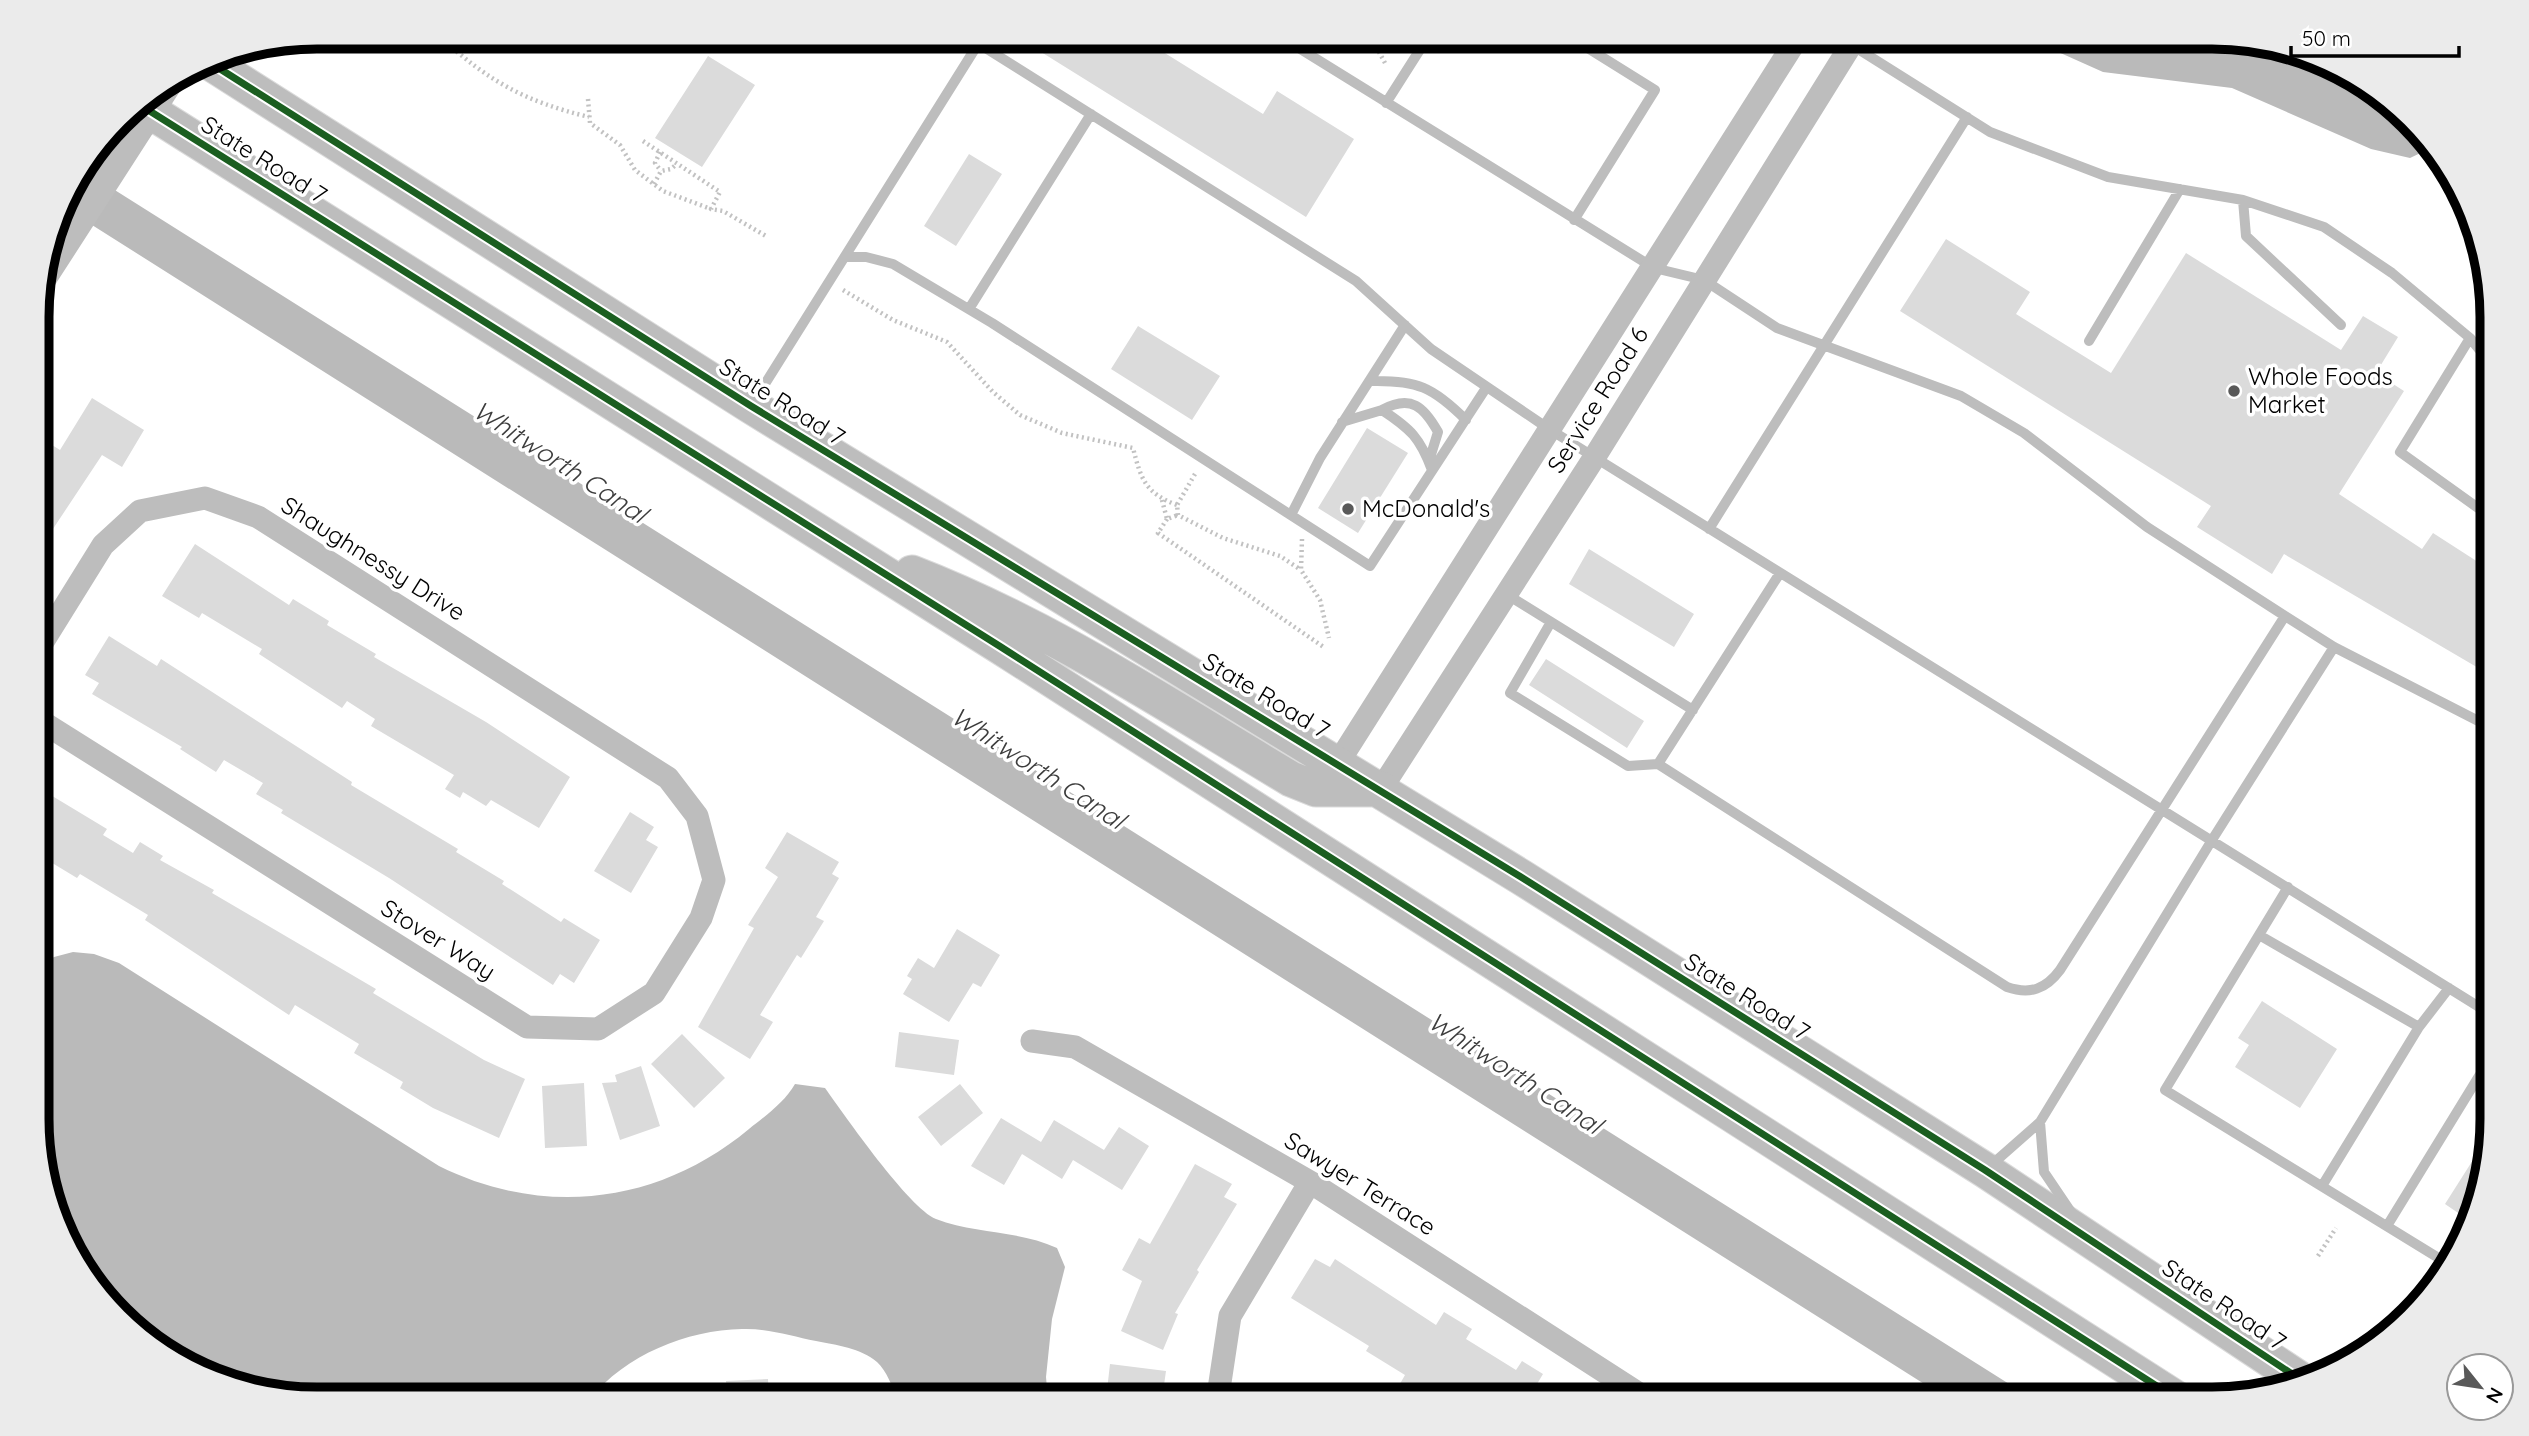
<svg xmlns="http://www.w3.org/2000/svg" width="2529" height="1436" font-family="Quicksand,sans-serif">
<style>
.water{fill:#bababa}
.building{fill:#dbdbdb}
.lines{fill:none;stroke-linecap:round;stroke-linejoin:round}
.primary-casing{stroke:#dbdbdb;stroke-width:37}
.path{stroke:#c2c2c2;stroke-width:4.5;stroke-dasharray:2 3.5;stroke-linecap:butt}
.service{stroke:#bdbdbd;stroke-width:10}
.minor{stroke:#bdbdbd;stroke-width:23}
.tertiary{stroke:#bdbdbd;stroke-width:28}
.primary{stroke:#bdbdbd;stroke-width:35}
.cycleway-casing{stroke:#fff;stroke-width:11}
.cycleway{stroke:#1b5e20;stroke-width:7}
.poi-dot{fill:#595959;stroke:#fff;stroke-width:2.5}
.labels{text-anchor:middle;stroke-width:7;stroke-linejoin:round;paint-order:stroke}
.street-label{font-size:24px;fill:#000;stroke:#fff}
.poi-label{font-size:24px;fill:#000;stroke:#fff;text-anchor:start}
.water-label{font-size:26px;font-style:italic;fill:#3d3d3d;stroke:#fff}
.rim{fill:none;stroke:#000;stroke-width:9}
</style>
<rect width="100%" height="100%" fill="#fff"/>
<!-- water -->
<path class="water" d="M 2025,37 L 2213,37 L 2284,46 L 2352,74 L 2431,148 L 2410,158 L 2371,149 L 2232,88 L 2103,72 Z
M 83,170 L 2033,1399 L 1948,1399 L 62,206 L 66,192 Z
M 73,952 L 94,954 L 119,963 L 439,1166 C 544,1218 659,1204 749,1129 C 764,1117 785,1102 795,1084 L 825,1088 C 845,1116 909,1208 936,1219 C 975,1234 1018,1230 1057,1248 L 1065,1267 L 1052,1319 L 1046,1377 L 1048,1399 L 898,1399 C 892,1387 887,1371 877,1362 C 861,1348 836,1345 816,1341 C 792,1336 767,1328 742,1329 C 687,1330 625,1355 590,1399 L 316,1399 L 244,1390 L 177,1362 L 84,1275 L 39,1156 L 39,967 L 54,957 Z"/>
<!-- building -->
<path class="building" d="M 1017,37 L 1139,37 L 1263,114 L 1277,91 L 1354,139 L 1306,217 Z
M 708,56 L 755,85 L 702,167 L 655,138 Z
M 969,154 L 1002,174 L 956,246 L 924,226 Z
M 1946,239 L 2030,292 L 2016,314 L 2111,373 L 2186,253 L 2341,350 L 2363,316 L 2398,337 L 2376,373 L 2404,391 L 2339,494 L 2422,549 L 2433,533 L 2492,571 L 2492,676 L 2284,554 L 2272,574 L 2197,527 L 2211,506 L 1900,311 Z
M 1138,326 L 1220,376 L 1192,420 L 1111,369 Z
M 92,398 L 144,430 L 122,467 L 102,455 L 39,550 L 39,437 L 60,450 Z
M 1367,428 L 1408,453 L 1358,533 L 1318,508 Z
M 195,544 L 289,605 L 293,599 L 329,621 L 327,625 L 376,654 L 374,657 L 486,722 L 570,777 L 539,828 L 491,800 L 486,806 L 463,792 L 460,798 L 445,789 L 454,775 L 371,726 L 375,719 L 347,701 L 342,708 L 259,654 L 262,649 L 202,613 L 199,618 L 162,596 Z
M 1589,549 L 1694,614 L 1674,647 L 1569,584 Z
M 109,636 L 157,666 L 161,659 L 352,782 L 351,785 L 458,849 L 456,852 L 504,881 L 502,884 L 561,922 L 564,918 L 600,940 L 574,983 L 560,974 L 553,985 L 389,878 L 281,813 L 283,810 L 256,794 L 263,783 L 224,760 L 216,772 L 180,749 L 182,747 L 92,694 L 99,683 L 85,675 Z
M 1546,659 L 1644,721 L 1627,748 L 1529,685 Z
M 39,788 L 107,829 L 103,835 L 133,853 L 140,842 L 163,856 L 160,860 L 214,890 L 212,893 L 376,989 L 373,993 L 484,1060 L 525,1079 L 499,1138 L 433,1108 L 400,1088 L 403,1082 L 354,1053 L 359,1044 L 295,1005 L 289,1015 L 145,920 L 148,915 L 80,874 L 77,878 L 39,855 Z
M 630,812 L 654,827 L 646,840 L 658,847 L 631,893 L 594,871 Z
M 787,832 L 839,862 L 832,874 L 839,878 L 816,917 L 824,921 L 801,958 L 797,955 L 760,1015 L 773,1022 L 750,1059 L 698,1027 L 754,928 L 748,925 L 778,877 L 765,868 Z
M 957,929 L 1000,955 L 981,987 L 973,983 L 949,1022 L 903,994 L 912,979 L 907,976 L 918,958 L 934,968 Z
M 2262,1001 L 2337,1049 L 2300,1108 L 2235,1067 L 2249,1045 L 2238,1038 Z
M 899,1032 L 959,1040 L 954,1075 L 895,1067 Z
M 682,1034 L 725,1078 L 694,1108 L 651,1064 Z
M 641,1066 L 660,1126 L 620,1140 L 602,1083 L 617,1082 L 615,1075 Z
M 584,1083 L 587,1146 L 545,1148 L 542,1086 Z
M 960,1084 L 983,1113 L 941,1146 L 918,1117 Z
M 1001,1118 L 1041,1142 L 1054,1120 L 1104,1150 L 1119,1127 L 1149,1146 L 1122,1190 L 1073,1160 L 1062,1179 L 1022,1154 L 1004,1185 L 971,1166 Z
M 2485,1141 L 2490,1143 L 2467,1219 L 2445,1204 Z
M 1195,1164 L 1232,1184 L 1224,1197 L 1237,1204 L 1197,1270 L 1199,1272 L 1175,1313 L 1178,1314 L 1163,1350 L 1121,1331 L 1142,1281 L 1122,1270 L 1139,1238 L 1150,1244 Z
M 1315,1259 L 1330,1267 L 1335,1259 L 1436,1325 L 1444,1312 L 1472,1329 L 1466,1339 L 1516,1370 L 1522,1361 L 1543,1374 L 1537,1384 L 1562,1399 L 1459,1399 L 1437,1386 L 1430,1399 L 1414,1399 L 1397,1389 L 1405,1375 L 1366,1351 L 1369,1346 L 1291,1298 Z
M 1110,1364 L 1166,1371 L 1162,1399 L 1106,1399 Z
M 768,1379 L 769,1399 L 727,1399 L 726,1381 Z"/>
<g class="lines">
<!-- primary casing -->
<g class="primary-casing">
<path id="primary" d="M 206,60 L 751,406 L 1521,877 L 1985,1170 L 2298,1378
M 137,103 L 1001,647 L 2177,1399
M 912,573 C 1047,625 1167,705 1291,779 L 1316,789 L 1381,789"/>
</g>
<!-- path -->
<path class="path" d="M 440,37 C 490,82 524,101 589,117
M 1385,63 L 1379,52 L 1389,37
M 588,99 L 590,123 L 620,145 L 635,170 L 663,191 L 711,209
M 643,141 L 720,192 L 711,209 L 723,211 L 766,236
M 660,152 L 655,163 L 661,171
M 654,184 L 661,171 L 671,169 L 677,164
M 843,290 L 893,320 L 947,342 L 993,392 L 1020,415 L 1062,433 L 1133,448 C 1141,479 1145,493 1177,505
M 1195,474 L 1177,505 L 1178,515 L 1223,538 L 1280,556 L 1301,570
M 1162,500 L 1167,519 L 1178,515
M 1167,519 L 1158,533 L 1325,648
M 1302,539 L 1301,570 L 1320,600 L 1329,638
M 2318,1256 L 2336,1228"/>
<!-- service -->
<path class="service" d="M 968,37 L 1356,281 L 1431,349 L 1549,429 L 2492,1015
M 1281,37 L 1654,268 L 1704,280 L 1777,328 L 1961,396 L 2024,433 L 2147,527 L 2285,616 L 2334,647 L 2492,728
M 1570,37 L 1655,90 L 1574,220
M 1839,37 L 1990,132 L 2108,177 L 2243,200 L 2324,227 L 2392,273 L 2470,338 L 2492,365
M 1386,103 L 1428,37
M 2243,200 L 2246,236 L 2341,325
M 845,257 L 866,257 L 893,264 L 992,323 L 1370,566 L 1486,388
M 969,309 L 1091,114
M 2470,338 L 2400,452 L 2492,518
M 2089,341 L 2180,189
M 1371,381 C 1417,380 1433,387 1466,420
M 753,403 L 978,44
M 1382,410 C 1411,394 1424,407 1438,432 L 1429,461
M 1342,422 L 1382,410 C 1411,429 1420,438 1432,470
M 1291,515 L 1320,458 L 1405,325
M 1709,529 L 1967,117
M 1780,573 L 1658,764 L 2007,987 C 2030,995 2046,989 2060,970 L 2285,616
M 1506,594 L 1693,710
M 1551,622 L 1510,693 L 1628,766 L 1658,764
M 2288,887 L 2165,1090 L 2450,1265
M 2259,935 L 2419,1027 L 2322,1186
M 2419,1027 L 2449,988
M 2479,1076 L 2492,1061
M 2040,1122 L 2044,1172 L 2071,1212
M 1989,1167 L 2040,1122 L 2212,840 L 2334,647
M 2387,1226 L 2479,1076 L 2492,1084"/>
<!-- minor -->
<path class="minor" d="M 39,648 L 103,545 L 140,511 L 205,498 L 258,517 L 668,778 L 697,816 L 714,880 L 701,918 L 654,993 L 598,1029 L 527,1027 L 39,720
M 1338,763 L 1798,37
M 1381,789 L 1594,458 L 1856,37
M 1032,1041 L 1075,1047 L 1310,1182 L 1647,1399
M 1222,1399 L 1219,1389 L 1230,1316 L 1310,1182"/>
<!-- tertiary -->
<path class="tertiary" d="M 39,284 L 168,84"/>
<!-- primary -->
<use href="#primary" class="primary"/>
<!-- cycleway casing -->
<g class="cycleway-casing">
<path id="cycleway" d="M 206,60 L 751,406 L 1521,877 L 1985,1170 L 2298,1378
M 137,103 L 1001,647 L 2177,1399"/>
</g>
<!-- cycleway -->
<use href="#cycleway" class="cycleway"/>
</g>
<!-- markers -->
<g class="poi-dot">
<circle cx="2234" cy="391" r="7"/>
<circle cx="1348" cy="509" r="7"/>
</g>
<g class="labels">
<!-- street labels -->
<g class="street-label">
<text transform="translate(264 160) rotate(32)" y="8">State Road 7</text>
<text transform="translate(1598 400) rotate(-58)" y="8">Service Road 6</text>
<text transform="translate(782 402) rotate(32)" y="8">State Road 7</text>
<text transform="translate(373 559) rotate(32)" y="8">Shaughnessy Drive</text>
<text transform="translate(1266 696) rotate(31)" y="8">State Road 7</text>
<text transform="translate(438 940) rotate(32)" y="8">Stover Way</text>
<text transform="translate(1747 997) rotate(32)" y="8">State Road 7</text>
<text transform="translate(1360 1184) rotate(32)" y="8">Sawyer Terrace</text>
<text transform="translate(2224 1305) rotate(34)" y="8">State Road 7</text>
</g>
<!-- poi labels -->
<g class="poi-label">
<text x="2248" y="385">Whole Foods<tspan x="2248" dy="28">Market</tspan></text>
<text x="1362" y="517">McDonald's</text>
</g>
<!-- water labels -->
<g class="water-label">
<text transform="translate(560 462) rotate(33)" y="9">Whitworth Canal</text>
<text transform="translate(1038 768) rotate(33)" y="9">Whitworth Canal</text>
<text transform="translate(1515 1073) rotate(33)" y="9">Whitworth Canal</text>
</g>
</g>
<!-- crop -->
<path d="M0 0H2529V1436H0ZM317 49H2212A268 268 0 0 1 2480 317V1119A268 268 0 0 1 2212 1387H317A268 268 0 0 1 49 1119V317A268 268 0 0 1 317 49Z" fill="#ebebeb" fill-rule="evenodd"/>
<path class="rim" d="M317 49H2212A268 268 0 0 1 2480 317V1119A268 268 0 0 1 2212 1387H317A268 268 0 0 1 49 1119V317A268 268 0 0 1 317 49Z"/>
<!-- north arrow -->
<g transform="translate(2480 1387) rotate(120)"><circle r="33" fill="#ffffff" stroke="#999999" stroke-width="2"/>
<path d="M0-5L12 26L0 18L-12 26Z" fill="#595959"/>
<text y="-10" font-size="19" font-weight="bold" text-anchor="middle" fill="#000000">N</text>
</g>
<!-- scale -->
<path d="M2291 46v10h168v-10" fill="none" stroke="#000000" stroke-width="3.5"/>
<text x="2302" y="46" font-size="21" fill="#000000" stroke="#ffffff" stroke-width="5" paint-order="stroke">50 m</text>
</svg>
